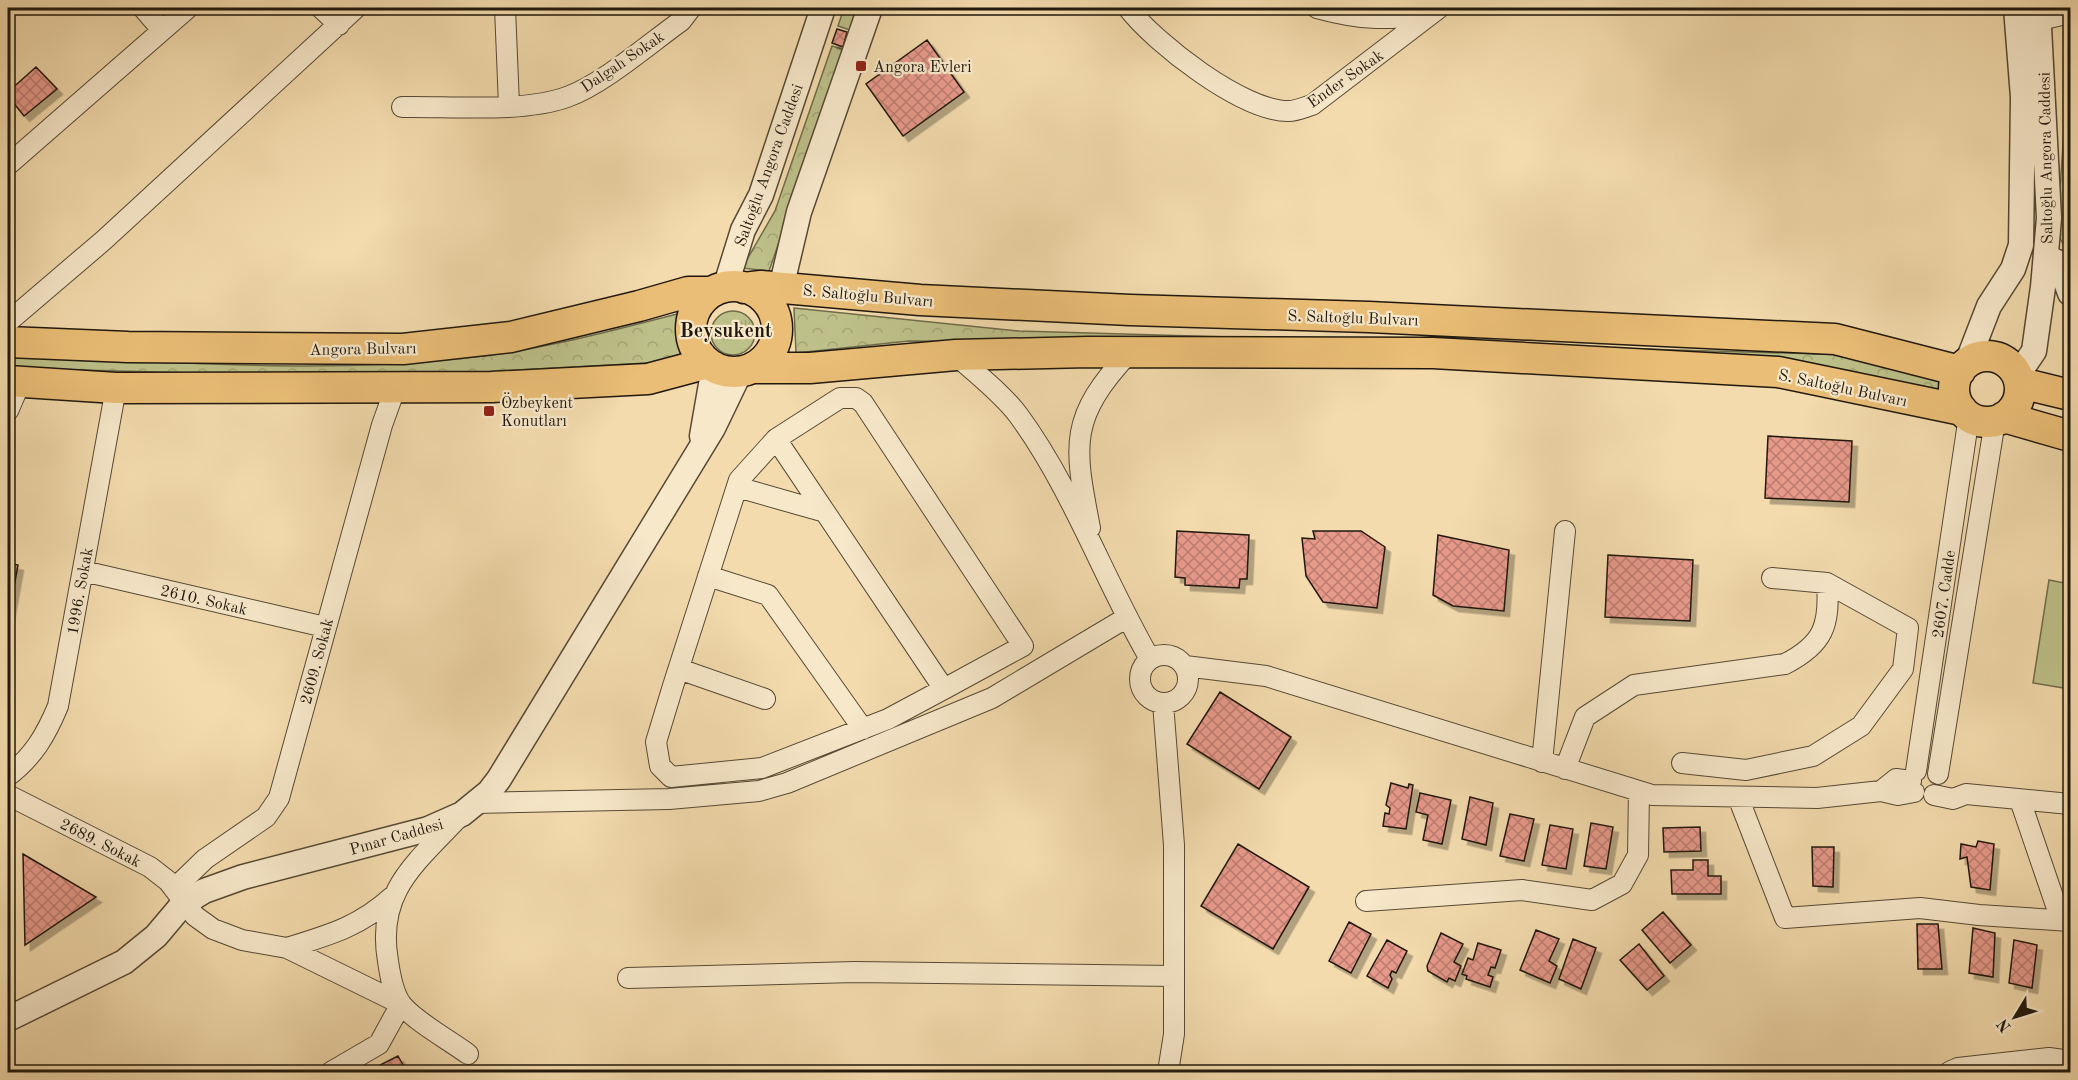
<svg xmlns="http://www.w3.org/2000/svg" width="2078" height="1080" font-family="'Old Standard TT',serif">
<style>
.grass{fill:url(#grass-tufts);stroke:#6f6c4b;stroke-width:1.5}
.forest{fill:url(#forest-crowns);stroke:#6f6c4b;stroke-width:1.5}
.garden{fill:#bdc089;stroke:#6f6c4b;stroke-width:1.5}
.building{fill:url(#building-cross-hatch);stroke:#21180d;stroke-width:1.5;filter:url(#shadow)}
.lines{fill:none;stroke-linecap:round;stroke-linejoin:round}
.minor-casing{stroke:#564935;stroke-width:22}
.tertiary-casing{stroke:#564935;stroke-width:27}
.primary-casing{stroke:#21180d;stroke-width:33}
.minor{stroke:#f7e8ca;stroke-width:20}
.tertiary{stroke:#f7e8ca;stroke-width:24}
.primary{stroke:#eabe76;stroke-width:30}
.poi-dot{fill:#8f2418;stroke:#f7e8ca;stroke-width:2}
.labels{text-anchor:middle;stroke-width:4.5;stroke-linejoin:round;paint-order:stroke}
.street-label{font-size:16px;fill:#21180d;stroke:#f7e8ca}
.poi-label{font-size:16px;fill:#21180d;stroke:#f7e8ca;text-anchor:start}
.quarter-label{font-size:20px;font-weight:bold;fill:#21180d;stroke:#f7e8ca}
</style>
<defs>
<pattern id="grass-tufts" width="24" height="20" patternUnits="userSpaceOnUse" patternTransform="scale(1.5)"><rect width="24" height="20" fill="#bdc089"/><path d="M3 7l-1-3M5 7V3M7 7l1-3M15 17l-1-3M17 17v-4M19 17l1-3" fill="none" stroke="#a2a475"/></pattern>
<pattern id="forest-crowns" width="20" height="18" patternUnits="userSpaceOnUse" patternTransform="scale(1.5)"><rect width="20" height="18" fill="#bdc089"/><path d="M2 6a3 3 0 1 1 6 0M12 15a3 3 0 1 1 6 0" fill="none" stroke="#a2a475"/></pattern>
<pattern id="building-cross-hatch" width="8" height="8" patternUnits="userSpaceOnUse" patternTransform="scale(1.5)"><rect width="8" height="8" fill="#e7998a"/><path d="M0 0l8 8M0 8l8-8" fill="none" stroke="#bb7c6f"/></pattern>
<filter id="shadow"><feDropShadow dx="5.5" dy="5.5" stdDeviation="0" flood-color="#0004"/></filter>
</defs>
<rect width="100%" height="100%" fill="#f3dbad"/>
<filter id="stains"><feTurbulence type="fractalNoise" baseFrequency=".00333" numOctaves="4"/><feColorMatrix values="0 0 0 0 .2 0 0 0 0 .09 0 0 0 0 .02 0 0 0 .5 -.17"/></filter>
<radialGradient id="worn" r=".72"><stop offset=".6" stop-color="#630" stop-opacity="0"/><stop offset="1" stop-color="#630" stop-opacity=".3"/></radialGradient>
<!-- grass -->
<path class="grass" d="M711 333a22 22 0 1 1 44 0a22 22 0 1 1-44 0Z"/>
<!-- forest -->
<path class="forest" d="M 844,8 L 861,8 L 853,31 L 838,26 Z
M 832,46 L 846,50 L 769,271 L 742,268 L 775,211 Z
M 2070,129 L 2070,251 L 2066,249 L 2057,233 L 2064,131 Z
M 794,308 L 1019,331 L 1852,355 L 1945,380 L 1944,397 L 1028,342 L 909,341 L 796,353 Z
M 677,314 L 684,361 L 482,372 L 261,375 L 8,368 L 8,356 C 159,360 313,375 465,358 C 537,351 607,332 677,314 Z"/>
<!-- garden -->
<path class="garden" d="M 2049,580 L 2070,584 L 2070,689 L 2033,683 Z"/>
<!-- building -->
<path class="building" d="M 837,29 L 847,32 L 843,47 L 832,43 Z
M 927,40 L 964,92 L 903,136 L 866,84 Z
M 36,67 L 57,89 L 24,116 L 8,96 L 8,92 Z
M 1768,436 L 1852,441 L 1849,502 L 1765,498 Z
M 1177,531 L 1249,535 L 1247,579 L 1240,579 L 1239,588 L 1185,585 L 1185,578 L 1175,577 Z
M 1313,531 L 1361,531 L 1385,547 L 1377,608 L 1323,602 L 1306,576 L 1302,538 L 1315,539 Z
M 1438,535 L 1509,550 L 1504,611 L 1453,606 L 1433,595 Z
M 1608,555 L 1693,560 L 1690,621 L 1605,617 Z
M 8,563 L 18,565 L 8,620 Z
M 1220,692 L 1291,737 L 1259,789 L 1187,744 Z
M 1391,783 L 1408,788 L 1409,784 L 1413,785 L 1406,829 L 1383,826 L 1385,813 L 1389,814 L 1390,808 L 1386,805 Z
M 1420,793 L 1451,800 L 1442,844 L 1423,840 L 1428,815 L 1416,812 Z
M 1470,797 L 1493,803 L 1486,845 L 1462,839 Z
M 1510,814 L 1534,819 L 1524,861 L 1500,856 Z
M 1591,823 L 1613,827 L 1606,869 L 1584,866 Z
M 1550,825 L 1573,829 L 1566,869 L 1542,865 Z
M 1700,827 L 1701,851 L 1664,852 L 1663,828 Z
M 1978,841 L 1994,844 L 1990,890 L 1971,887 L 1967,857 L 1960,859 L 1961,844 L 1976,847 Z
M 1238,844 L 1309,887 L 1273,949 L 1201,906 Z
M 1812,847 L 1834,847 L 1833,887 L 1813,886 Z
M 23,854 L 96,897 L 25,945 Z
M 1693,860 L 1708,860 L 1708,876 L 1721,876 L 1721,894 L 1672,894 L 1671,870 L 1693,870 Z
M 1663,912 L 1691,945 L 1670,963 L 1642,930 Z
M 1349,922 L 1371,934 L 1351,973 L 1329,961 Z
M 1917,924 L 1938,924 L 1942,969 L 1918,969 Z
M 1973,928 L 1995,933 L 1993,977 L 1969,973 Z
M 1536,930 L 1559,939 L 1549,961 L 1557,966 L 1550,983 L 1520,970 Z
M 1441,933 L 1463,944 L 1454,962 L 1461,966 L 1455,981 L 1449,978 L 1447,982 L 1428,971 L 1427,966 Z
M 1573,939 L 1596,948 L 1581,989 L 1559,979 Z
M 1387,940 L 1407,951 L 1396,973 L 1392,971 L 1390,975 L 1392,979 L 1388,988 L 1367,976 Z
M 2014,940 L 2037,945 L 2032,988 L 2009,983 Z
M 1478,943 L 1501,950 L 1495,968 L 1491,967 L 1488,975 L 1493,977 L 1490,987 L 1466,979 L 1467,976 L 1462,974 L 1468,958 L 1473,960 Z
M 1639,944 L 1664,976 L 1647,990 L 1620,960 Z
M 398,1056 L 407,1072 L 371,1072 L 370,1070 Z"/>
<g class="lines">
<!-- minor casing -->
<g class="minor-casing">
<path id="minor" d="M 143,8 L 162,30
M 321,8 L 339,25
M 505,8 L 509,105
M 1128,8 C 1155,43 1243,112 1289,111 C 1296,111 1305,107 1312,105 L 1439,8
M 1317,8 C 1362,20 1383,20 1428,15
M 2040,20 L 2070,13
M 402,107 C 450,106 523,113 567,97 C 603,84 649,44 681,21 L 691,8
M 8,165 L 188,8
M 8,322 L 104,240 L 356,8
M 956,355 C 976,374 1002,393 1019,416 C 1073,490 1104,580 1150,659
M 8,411 L 21,381
M 776,439 L 944,689 L 888,719 L 762,768 L 671,777 L 660,766 L 656,742 L 673,686 L 739,480 Z
M 776,439 L 840,398 L 856,398 L 863,403 L 1023,646 L 944,689
M 737,487 L 825,512
M 1090,528 C 1074,445 1068,418 1130,352
M 83,571 L 325,627
M 708,576 L 768,595 L 863,729
M1140 679a24 24 0 1 1 48 0a24 24 0 1 1-48 0Z
M 1185,666 L 1266,676 L 1652,795 L 1817,798 L 1881,791 L 1898,795 L 1914,792
M 679,669 L 765,699
M 1163,703 L 1174,845 L 1174,1034 L 1168,1072
M 1542,762 L 1565,531
M 1682,763 L 1746,770 L 1813,756 L 1861,726 L 1903,669 L 1908,628 L 1827,583
M 1565,769 L 1585,717 L 1634,685 L 1785,664 C 1824,644 1830,625 1827,583 L 1772,578
M 1916,771 L 1969,416
M 1938,774 L 1995,421
M 8,776 C 33,757 46,735 58,706 L 116,388
M 1881,791 L 1896,779 L 1911,781
M 8,795 L 150,867 L 168,881 L 195,916 L 213,929 L 242,940 L 287,948 L 401,1004 L 379,1044 L 331,1072
M 1934,795 L 1953,799 L 1966,794 L 2070,804
M 1738,797 L 1785,918 L 1920,908 L 1979,915 L 2070,921
M 2020,800 L 2061,920
M 477,803 L 669,799 L 759,791 L 787,783 L 992,698 L 1126,618
M 458,818 C 415,864 376,892 388,961 C 390,975 393,994 402,1005 C 416,1022 449,1040 468,1054
M 174,889 L 205,859 L 266,817 L 279,798 L 382,425 L 395,389
M 1366,901 L 1522,890 L 1592,900 L 1622,884 L 1638,855 L 1639,791
M 287,948 C 329,935 359,927 392,897
M 628,978 L 855,972 L 1174,976
M 1949,1072 L 1958,1068 L 2049,1058 L 2070,1061"/>
</g>
<!-- tertiary casing -->
<g class="tertiary-casing">
<path id="tertiary" d="M 2046,257 L 2059,263 L 2070,293
M 725,288 L 743,230 L 761,195 L 823,8
M 781,288 L 799,212 L 870,8
M 1967,363 L 1989,306 L 2013,269 L 2021,245 L 2023,97 L 2016,8
M 2017,376 L 2034,351 L 2043,287 L 2049,218 L 2038,8
M 702,436 L 714,367
M 8,1019 L 124,962 L 156,936 L 183,904 L 204,891 L 243,877 L 428,829 L 462,814 L 489,792 L 499,779 L 713,428 L 740,372"/>
</g>
<!-- primary casing -->
<g class="primary-casing">
<path id="primary" d="M691 329a43 43 0 1 1 86 0a43 43 0 1 1-86 0Z
M 744,288 L 761,286 L 920,300 L 1130,310 L 1369,317 L 1835,339 L 1960,371
M 8,342 L 128,347 L 403,349 L 511,337 L 639,306 L 688,292 L 711,292
M1954 389a33 33 0 1 1 66 0a33 33 0 1 1-66 0Z
M 753,368 L 810,368 L 956,355 L 1088,352 L 1433,353 L 1778,372 L 1962,410
M 8,381 L 116,388 L 492,387 L 648,379 L 708,363
M 2021,383 L 2070,395
M 2004,417 L 2070,436"/>
</g>
<!-- minor -->
<use href="#minor" class="minor"/>
<!-- tertiary -->
<use href="#tertiary" class="tertiary"/>
<!-- primary -->
<use href="#primary" class="primary"/>
</g>
<!-- markers -->
<g class="poi-dot">
<rect x="855" y="60" width="12" height="12" rx="3"/>
<rect x="483" y="405" width="12" height="12" rx="3"/>
</g>
<g class="labels">
<!-- street labels -->
<g class="street-label">
<text transform="translate(622 61) rotate(-34)" y="6">Dalgah Sokak</text>
<text transform="translate(1345 78) rotate(-35)" y="6">Ender Sokak</text>
<text transform="translate(2045 158) rotate(-91)" y="6">Saltoğlu Angora Caddesi</text>
<text transform="translate(768 165) rotate(-70)" y="6">Saltoğlu Angora Caddesi</text>
<text transform="translate(868 295) rotate(5)" y="6">S. Saltoğlu Bulvarı</text>
<text transform="translate(1353 317) rotate(2)" y="6">S. Saltoğlu Bulvarı</text>
<text transform="translate(363 348) rotate(-1)" y="6">Angora Bulvarı</text>
<text transform="translate(1843 387) rotate(12)" y="6">S. Saltoğlu Bulvarı</text>
<text transform="translate(79 591) rotate(-80)" y="6">1996. Sokak</text>
<text transform="translate(1943 594) rotate(-82)" y="6">2607. Cadde</text>
<text transform="translate(204 599) rotate(13)" y="6">2610. Sokak</text>
<text transform="translate(316 661) rotate(-75)" y="6">2609. Sokak</text>
<text transform="translate(396 836) rotate(-16)" y="6">Pınar Caddesi</text>
<text transform="translate(101 842) rotate(27)" y="6">2689. Sokak</text>
</g>
<!-- poi labels -->
<g class="poi-label">
<text x="873" y="72">Angora Evleri</text>
<text x="501" y="408">Özbeykent<tspan x="501" dy="18">Konutları</tspan></text>
</g>
<!-- quarter labels -->
<g class="quarter-label">
<text x="726" y="337">Beysukent</text>
</g>
</g>
<!-- margin -->
<rect width="2078" height="1080" fill="none" stroke="#f3dbad" stroke-width="30"/>
<rect x="9" y="9" width="2060" height="1062" fill="none" stroke="#21180d" stroke-width="3"/>
<rect x="15" y="15" width="2048" height="1050" fill="none" stroke="#21180d" stroke-width="1.5"/>
<!-- north arrow -->
<g transform="translate(2015 1017) rotate(232)" stroke="#f7e8ca" stroke-width="4.5" paint-order="stroke">
<path d="M0-4.5L10 22L0 15L-10 22Z" fill="#21180d"/>
<text y="-9" font-size="16" font-weight="bold" text-anchor="middle" fill="#21180d">N</text>
</g>
<rect width="100%" height="100%" filter="url(#stains)"/>
<rect width="100%" height="100%" fill="url(#worn)"/>
</svg>
